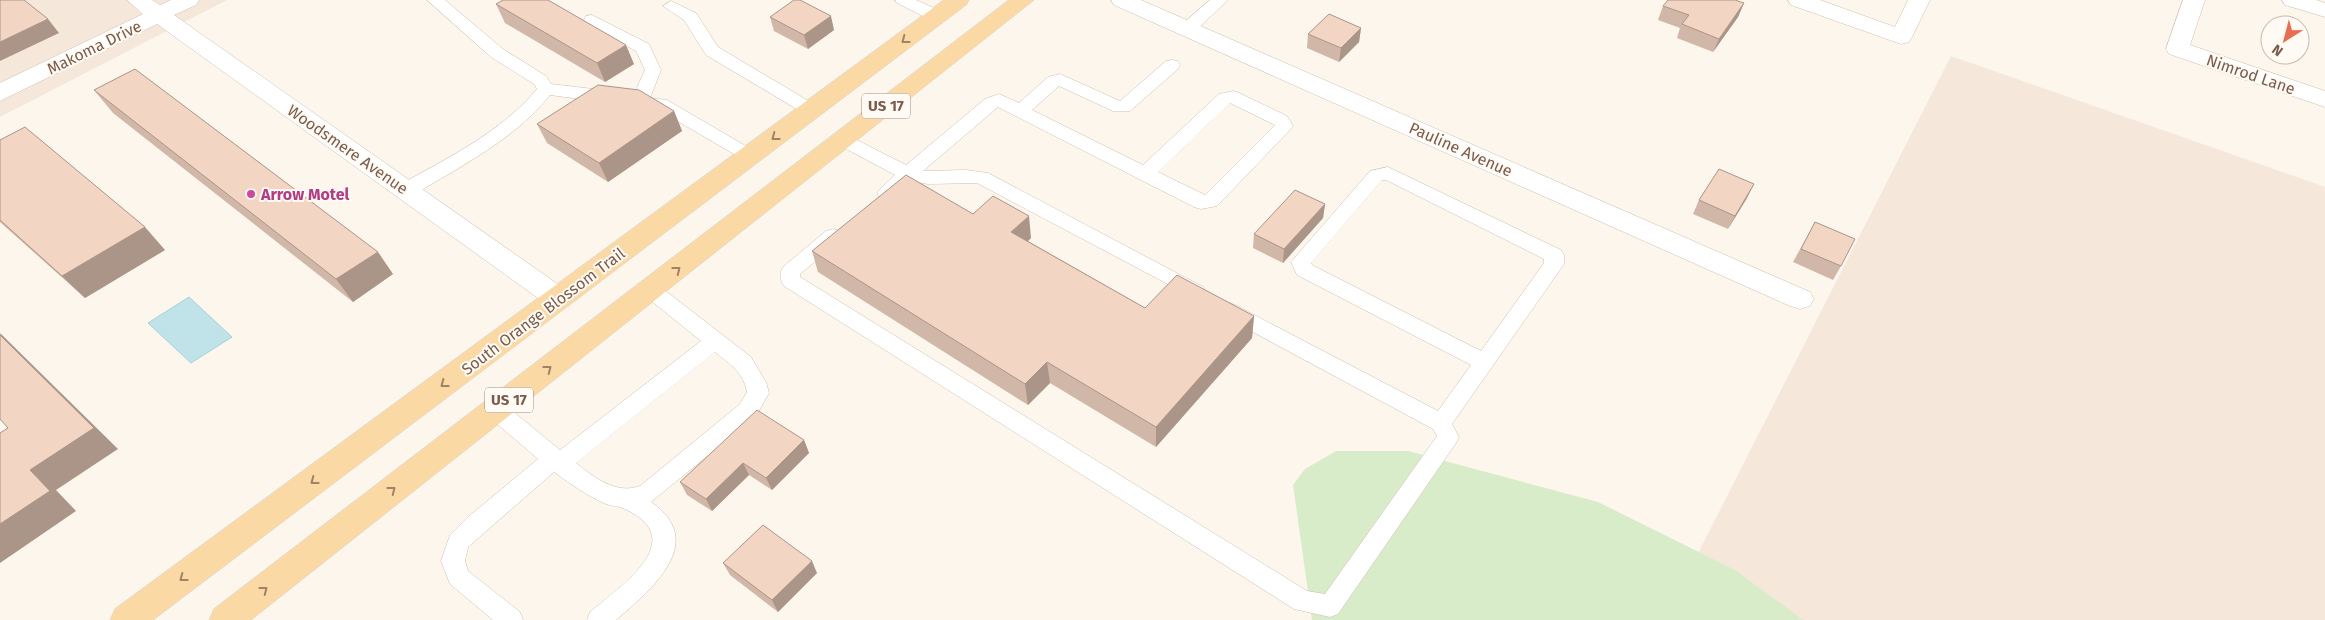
<svg xmlns="http://www.w3.org/2000/svg" width="2325" height="620" font-family="'Fira Sans',sans-serif">
<style>
.residential{fill:#f5e8da}
.green{fill:#d8ecc9}
.water{fill:#bfe3e8;stroke:#a5d3da}
.lines{fill:none;stroke-linecap:round;stroke-linejoin:round}
.lane-casing{stroke:#d1beb0;stroke-width:1}
.street-casing{stroke:#d1beb0;stroke-width:1}
.primary-casing{stroke:#dad1cd;stroke-width:1}
.lane{fill:#fff;fill-rule:evenodd}
.street{fill:#fff;fill-rule:evenodd}
.primary{fill:#fbd9a5;fill-rule:evenodd}
.wall{fill:#d1b7a8}
.shaded-wall{fill:#aa9588}
.building{fill:#f3d5c3;stroke:#aa9588}
.oneway{stroke:#a18267}
.hotel-dot{fill:#d1479c;stroke:#fffaf3;stroke-width:2}
.labels{text-anchor:middle;stroke-width:4;stroke-linejoin:round;paint-order:stroke}
.shield{fill:#fffaf3;stroke:#a28b7f;stroke-width:1}
.shield-label{font-size:15px;font-weight:bold;fill:#7a5c4d}
.street-label{font-size:16px;fill:#7a5c4d;stroke:#fffaf3}
.hotel-label{font-size:16px;font-weight:bold;fill:#b23c85;stroke:#fffaf3;text-anchor:start}
</style>
<rect width="100%" height="100%" fill="#fdf6ec"/>
<!-- residential -->
<path class="residential" d="M 0,0 L 227,0 L 0,117 Z
M 1951,56 L 2325,187 L 2325,620 L 1664,620 Z"/>
<!-- green -->
<path class="green" d="M 1336,451 L 1408,451 L 1598,502 L 1735,570 L 1803,620 L 1312,620 L 1293,485 L 1305,469 Z"/>
<!-- water -->
<path class="water" d="M 189,297 L 232,337 L 191,363 L 148,323 Z"/>
<g class="lines">
<!-- lane casing -->
<g class="lane-casing">
<path id="lane" d="M 427,0 L 445,0 L 503,49 L 546,76 L 551,84 L 610,91 L 616,93 L 619,97 L 616,101 L 610,103 L 550,95 C 514,140 461,166 413,195 L 406,196 L 399,195 L 397,190 L 399,185 C 448,158 501,132 537,89 L 534,84 L 491,57 Z
M 895,0 L 916,0 L 943,12 L 945,16 L 943,20 L 931,20 L 897,3 Z
M 1210,0 L 1228,0 L 1193,33 L 1181,33 L 1179,29 L 1181,25 Z
M 671,1 L 696,13 L 718,47 L 817,106 L 820,110 L 817,114 L 805,114 L 706,55 L 684,20 L 663,6 Z
M 592,15 L 649,44 L 661,70 L 650,98 L 667,100 L 756,152 L 759,156 L 756,160 L 750,162 L 744,160 L 657,109 L 634,105 L 631,101 L 645,70 L 636,51 L 586,24 L 584,20 L 586,16 Z
M 1172,60 L 1178,61 L 1180,65 L 1178,69 L 1130,111 L 1113,111 L 1059,86 L 1032,110 L 1143,165 L 1219,94 L 1233,91 L 1239,93 L 1287,116 L 1293,126 L 1290,130 L 1217,206 L 1201,209 L 1194,207 L 998,107 L 923,171 L 966,170 L 988,173 L 1203,287 L 1206,292 L 1203,297 L 1196,299 L 977,183 L 928,184 L 911,181 C 901,189 893,201 879,197 L 877,192 L 895,175 L 837,144 L 834,140 L 837,136 L 843,134 L 849,136 L 906,165 L 985,99 L 999,94 L 1019,103 L 1048,77 L 1060,74 L 1120,101 L 1166,61 ZM 1230,103 L 1275,125 L 1205,195 L 1158,172 Z
M 1388,167 L 1561,250 L 1564,255 L 1564,264 L 1452,424 L 1459,437 L 1456,443 L 1338,614 L 1330,617 L 1294,609 L 784,286 C 780,279 779,274 783,267 L 826,231 L 833,229 L 840,231 L 843,236 L 840,241 L 800,274 L 800,277 L 1307,591 L 1325,594 L 1437,436 L 1433,429 L 1223,316 L 1220,311 L 1223,306 L 1230,303 L 1237,306 L 1438,411 L 1471,365 L 1297,275 L 1291,262 L 1370,171 ZM 1382,180 L 1386,180 L 1544,259 L 1544,263 L 1481,351 L 1312,265 L 1311,263 Z
M 651,283 L 658,285 L 751,357 L 766,382 L 769,393 L 756,416 L 651,502 C 709,542 651,590 616,620 L 587,620 L 590,612 C 621,586 691,540 625,509 C 619,506 612,506 606,504 C 587,496 571,484 554,472 L 468,547 L 465,561 L 468,571 L 520,612 L 523,620 L 493,620 L 450,584 L 441,561 L 450,535 L 468,517 L 538,459 L 488,416 L 485,410 L 488,404 L 496,401 L 504,404 L 560,450 L 701,341 L 644,295 L 641,290 L 644,285 ZM 715,352 C 730,364 744,373 747,392 L 740,404 L 640,486 C 616,495 594,477 576,463 Z"/>
</g>
<!-- street casing -->
<g class="street-casing">
<path id="street" d="M 127,0 L 152,0 L 160,5 L 171,0 L 199,0 L 196,5 L 174,15 L 569,292 L 573,299 L 569,306 L 559,309 L 549,306 L 157,24 L 0,101 L 0,83 L 143,14 Z
M 1111,0 L 1141,0 L 1810,292 L 1814,299 L 1810,306 L 1800,309 L 1790,306 L 1114,5 Z
M 1788,0 L 1820,0 L 1895,27 L 1908,0 L 1930,0 L 1912,37 L 1909,42 L 1901,44 L 1791,5 Z
M 2183,0 L 2205,0 L 2190,45 L 2325,91 L 2325,107 L 2169,54 L 2166,49 Z
M 2282,0 L 2316,0 L 2325,3 L 2325,17 L 2285,5 Z"/>
</g>
<!-- primary casing -->
<g class="primary-casing">
<path id="primary" d="M 944,0 L 969,0 L 966,5 L 153,620 L 110,620 L 115,609 Z
M 1009,0 L 1034,0 L 251,620 L 209,620 L 214,609 Z"/>
</g>
<!-- lane -->
<use href="#lane" class="lane"/>
<!-- street -->
<use href="#street" class="street"/>
<!-- primary -->
<use href="#primary" class="primary"/>
</g>
<!-- wall -->
<path class="wall" d="M 1744,3 L 1738,17 L 1713,52 L 1677,38 L 1680,28 L 1658,20 L 1663,6 Z
M 496,4 L 634,64 L 605,82 L 505,23 Z
M 770,17 L 834,30 L 808,49 L 774,31 Z
M 1361,28 L 1359,42 L 1339,62 L 1307,48 L 1308,34 Z
M 94,90 L 393,274 L 353,302 L 113,113 Z
M 674,111 L 682,131 L 608,182 L 547,143 L 537,124 Z
M 0,140 L 165,250 L 85,298 L 0,222 Z
M 1747,198 L 1728,229 L 1693,214 L 1699,200 Z
M 1325,204 L 1323,218 L 1283,263 L 1253,248 L 1254,234 Z
M 973,214 L 1031,238 L 1028,241 L 1145,308 L 1254,316 L 1252,338 L 1156,447 L 1050,383 L 1028,405 L 818,272 L 812,251 Z
M 1815,222 L 1841,266 L 1833,280 L 1793,262 Z
M 804,440 L 809,453 L 772,490 L 749,475 L 712,511 L 687,495 L 680,482 Z
M 723,563 L 817,573 L 778,612 L 730,575 Z"/>
<!-- shaded-wall -->
<path class="shaded-wall" d="M 1744,3 L 1738,17 L 1713,52 L 1719,39 Z
M 831,16 L 834,30 L 808,49 L 804,35 Z
M 48,19 L 59,33 L 0,61 L 0,42 Z
M 1361,28 L 1359,42 L 1339,62 L 1341,48 Z
M 626,45 L 634,64 L 605,82 L 597,63 Z
M 674,111 L 682,131 L 608,182 L 599,163 Z
M 1754,184 L 1747,198 L 1728,229 L 1735,216 Z
M 1325,204 L 1323,218 L 1283,263 L 1284,249 Z
M 1029,216 L 1031,238 L 1014,254 L 1011,232 Z
M 145,227 L 165,250 L 85,298 L 62,276 Z
M 378,252 L 393,274 L 353,302 L 336,279 Z
M 1254,316 L 1252,338 L 1156,447 L 1156,427 Z
M 0,333 L 118,449 L 56,490 L 76,511 L 0,563 L 0,524 L 30,470 Z
M 1047,362 L 1050,383 L 1028,405 L 1025,384 Z
M 804,440 L 809,453 L 772,490 L 766,478 Z
M 743,463 L 749,475 L 712,511 L 706,499 Z
M 812,561 L 817,573 L 778,612 L 772,600 Z"/>
<!-- building -->
<path class="building" d="M 0,0 L 24,0 L 48,19 L 0,42 Z
M 503,0 L 548,0 L 626,45 L 597,63 L 496,4 Z
M 794,0 L 800,0 L 831,16 L 804,35 L 770,17 Z
M 1668,0 L 1735,0 L 1744,3 L 1719,39 L 1682,24 L 1689,15 L 1663,6 Z
M 1329,14 L 1361,28 L 1341,48 L 1308,34 Z
M 135,69 L 378,252 L 336,279 L 94,90 Z
M 598,85 L 639,90 L 674,111 L 599,163 L 537,124 Z
M 25,127 L 145,227 L 62,276 L 0,220 L 0,140 Z
M 1719,169 L 1754,184 L 1735,216 L 1699,200 Z
M 906,175 L 973,214 L 993,196 L 1029,216 L 1011,232 L 1145,308 L 1177,275 L 1254,316 L 1156,427 L 1047,362 L 1025,384 L 812,251 Z
M 1295,190 L 1325,204 L 1284,249 L 1254,234 Z
M 1815,222 L 1855,239 L 1841,266 L 1801,249 Z
M 0,335 L 94,428 L 30,470 L 50,491 L 0,524 L 0,433 L 8,428 L 0,419 Z
M 757,410 L 804,440 L 766,478 L 743,463 L 706,499 L 680,482 Z
M 763,525 L 812,561 L 772,600 L 723,563 Z"/>
<!-- one-way arrows -->
<defs><path id="oneway-chevron" d="M-2-3.5L2.5 0L-2 3.5" fill="none" stroke-width="1.6" stroke-linecap="round" stroke-linejoin="round" transform="scale(1.25)"/></defs>
<g class="oneway">
<use href="#oneway-chevron" transform="translate(905 40) rotate(143)"/>
<use href="#oneway-chevron" transform="translate(775 137) rotate(143)"/>
<use href="#oneway-chevron" transform="translate(677 270) rotate(-38)"/>
<use href="#oneway-chevron" transform="translate(548 369) rotate(-38)"/>
<use href="#oneway-chevron" transform="translate(444 384) rotate(143)"/>
<use href="#oneway-chevron" transform="translate(314 481) rotate(143)"/>
<use href="#oneway-chevron" transform="translate(392 490) rotate(-38)"/>
<use href="#oneway-chevron" transform="translate(183 578) rotate(143)"/>
<use href="#oneway-chevron" transform="translate(264 590) rotate(-38)"/>
</g>
<!-- markers -->
<circle class="hotel-dot" cx="251" cy="194" r="5"/>
<g class="labels">
<!-- shield labels -->
<g class="shield">
<rect x="862" y="93.5" width="48" height="25" rx="4"/>
<rect x="485" y="387.5" width="48" height="25" rx="4"/>
</g>
<g class="shield-label">
<text x="886" y="111">US 17</text>
<text x="509" y="405">US 17</text>
</g>
<!-- street labels -->
<g class="street-label">
<text transform="translate(94 47) rotate(-26)" y="6">Makoma Drive</text>
<text transform="translate(2251 74) rotate(19)" y="6">Nimrod Lane</text>
<text transform="translate(348 149) rotate(35)" y="6">Woodsmere Avenue</text>
<text transform="translate(1461 149) rotate(24)" y="6">Pauline Avenue</text>
<text transform="translate(543 311) rotate(-37)" y="6">South Orange Blossom Trail</text>
</g>
<!-- hotel labels -->
<g class="hotel-label">
<text x="261" y="200">Arrow Motel</text>
</g>
</g>
<!-- north arrow -->
<g transform="translate(2285 40) rotate(216)"><circle r="24" fill="#fffaf3" stroke="#cabbb1"/>
<path d="M0-4L9 19L0 12L-9 19Z" fill="#e76f51"/>
<text y="-8" font-size="14" font-weight="bold" text-anchor="middle" fill="#7a5c4d">N</text>
</g>
</svg>
